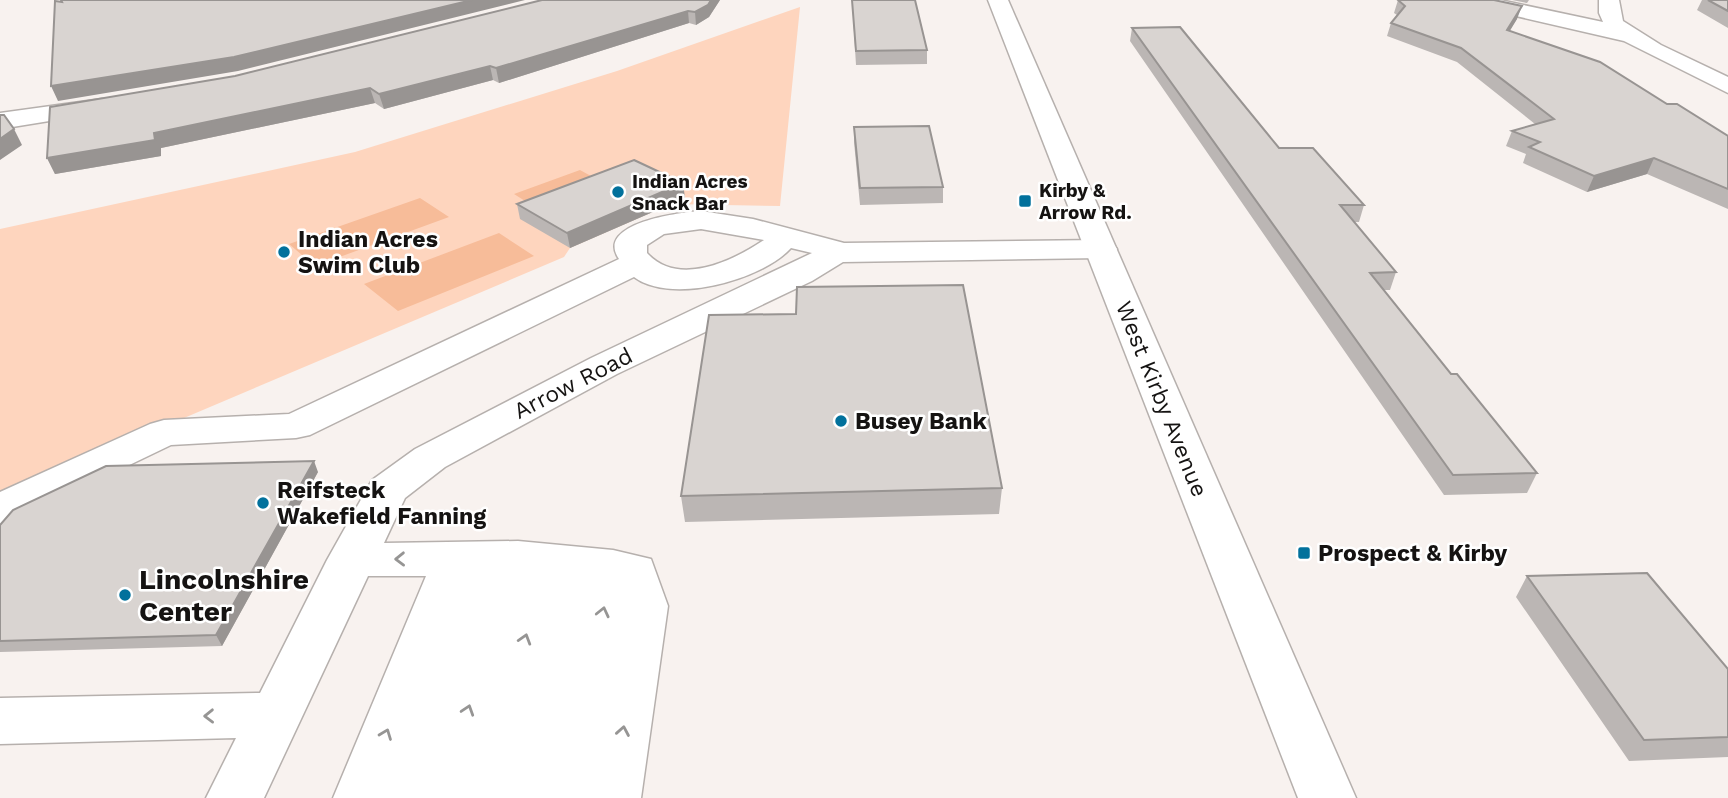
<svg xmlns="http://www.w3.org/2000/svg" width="1728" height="798" font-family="'Work Sans',sans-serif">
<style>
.green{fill:#fed5be}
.water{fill:#f7bc99}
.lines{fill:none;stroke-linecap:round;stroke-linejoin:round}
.minor-casing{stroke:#b6b0ad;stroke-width:3}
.major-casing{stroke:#b6b0ad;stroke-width:3}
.minor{fill:#fff;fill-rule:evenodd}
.major{fill:#fff;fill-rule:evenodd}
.wall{fill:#bbb6b4}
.shaded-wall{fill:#989492}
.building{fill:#d9d4d1;stroke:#989492;stroke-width:2}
.oneway{stroke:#969594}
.poi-dot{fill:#02719c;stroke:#fff;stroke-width:2.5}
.labels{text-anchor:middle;stroke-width:5;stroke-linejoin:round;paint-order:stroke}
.far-poi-label{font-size:19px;font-weight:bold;fill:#151312;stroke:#fff;text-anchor:start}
.poi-label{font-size:23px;font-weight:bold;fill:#151312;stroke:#fff;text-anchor:start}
.street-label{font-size:23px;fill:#151312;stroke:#fff}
.near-poi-label{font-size:28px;font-weight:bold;fill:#151312;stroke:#fff;text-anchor:start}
</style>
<rect width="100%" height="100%" fill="#f8f2ef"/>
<!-- green -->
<path class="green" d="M 800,7 L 780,206 L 671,204 L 570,248 L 564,257 L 0,496 L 0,229 L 355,152 L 617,71 Z"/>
<!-- water -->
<path class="water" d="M 580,170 L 600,181 L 533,206 L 514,194 Z
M 420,198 L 449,217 L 315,266 L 289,244 Z
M 499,233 L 534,256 L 398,311 L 364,284 Z"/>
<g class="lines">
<!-- minor casing -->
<g class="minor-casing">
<path id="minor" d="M 1461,0 L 1500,0 L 1603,22 L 1599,13 L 1599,0 L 1619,0 L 1623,21 L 1661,45 L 1728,77 L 1728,93 L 1624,41 L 1464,4 Z
M 102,99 L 111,101 L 114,106 L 111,111 L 0,129 L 0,113 Z
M 701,211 L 753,219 L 844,243 L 1101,240 L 1112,242 L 1117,249 L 1112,256 L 1101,258 L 843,262 L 812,281 L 617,374 L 445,467 L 405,498 L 384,543 L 518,541 L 613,550 L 651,559 L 668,606 L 641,798 L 333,798 L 426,576 L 368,576 L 264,798 L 206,798 L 236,738 L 0,744 L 0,698 L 260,693 L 327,560 L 372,480 L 415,449 L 591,358 L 812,253 L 791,248 C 762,280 671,305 634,277 L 310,435 L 296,438 L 171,445 L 15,520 L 0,524 L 0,492 L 150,424 L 164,420 L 289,414 L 619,259 C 594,223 681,212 701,211 ZM 701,229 L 764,240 C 731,262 678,287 647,253 L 647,245 L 664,234 Z"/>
</g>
<!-- major casing -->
<g class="major-casing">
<path id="major" d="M 988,0 L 1008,0 L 1356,798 L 1298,798 Z"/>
</g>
<!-- minor -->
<use href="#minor" class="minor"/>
<!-- major -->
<use href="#major" class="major"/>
</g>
<!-- wall -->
<path class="wall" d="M 720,0 L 709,17 L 696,25 L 689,23 L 499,83 L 493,80 L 384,109 L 375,103 L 161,148 L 161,156 L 55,174 L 47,158 Z
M 852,0 L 927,50 L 927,64 L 856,65 Z
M 1398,0 L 1517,19 L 1509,31 L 1667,104 L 1728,136 L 1728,209 L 1647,174 L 1587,192 L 1523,163 L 1526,154 L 1506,146 L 1512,131 L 1535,124 L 1457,62 L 1387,36 L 1391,23 L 1397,15 L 1394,13 Z
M 1512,0 L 1529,0 L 1527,3 Z
M 1702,0 L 1728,0 L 1728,28 L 1697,10 Z
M 1132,28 L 1279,148 L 1364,205 L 1359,222 L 1354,222 L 1396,272 L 1390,290 L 1383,290 L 1451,374 L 1537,473 L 1527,493 L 1444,495 L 1130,41 Z
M 854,127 L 943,187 L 943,203 L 860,205 L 854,142 Z
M 685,198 L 570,248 L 520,219 L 517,204 Z
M 796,314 L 1002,488 L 999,514 L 685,522 L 681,496 Z
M 318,472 L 222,646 L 0,652 L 0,525 Z
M 1527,576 L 1728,669 L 1728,757 L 1629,761 L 1516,597 Z"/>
<!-- shaded-wall -->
<path class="shaded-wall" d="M 472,0 L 525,0 L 238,71 L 58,101 L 51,86 Z
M 711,0 L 720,0 L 709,17 L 696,25 L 695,12 Z
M 1522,6 L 1517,19 L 1502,44 L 1507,30 Z
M 688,11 L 689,23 L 499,83 L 496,68 Z
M 490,66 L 493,80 L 384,109 L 379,94 Z
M 370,88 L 375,103 L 161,148 L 161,156 L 55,174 L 47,158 L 154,133 Z
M 14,129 L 22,145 L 0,160 L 0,139 Z
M 1654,158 L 1647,174 L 1587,192 L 1594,176 Z
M 683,183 L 685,198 L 570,248 L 567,233 Z
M 314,461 L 318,472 L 222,646 L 216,635 Z"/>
<!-- building -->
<path class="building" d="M 61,0 L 472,0 L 234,57 L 51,86 L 55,1 L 62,2 Z
M 542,0 L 711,0 L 708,5 L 695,12 L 688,11 L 496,68 L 490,66 L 379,94 L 370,88 L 154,133 L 155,140 L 47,158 L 50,107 L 235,76 Z
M 852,0 L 915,0 L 927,50 L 856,51 Z
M 1398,0 L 1494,0 L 1522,6 L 1507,30 L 1600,62 L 1667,104 L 1677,104 L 1728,136 L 1728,189 L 1654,158 L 1594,176 L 1529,147 L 1540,142 L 1512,131 L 1554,119 L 1461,48 L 1391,23 L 1405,6 Z
M 1708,0 L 1728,0 L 1728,11 Z
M 1180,27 L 1279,148 L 1313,148 L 1364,205 L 1340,205 L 1396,272 L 1370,273 L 1451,374 L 1457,374 L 1537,473 L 1453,475 L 1132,28 Z
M 0,115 L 4,115 L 14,129 L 0,139 Z
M 929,126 L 943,187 L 860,188 L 854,127 Z
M 634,160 L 683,183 L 567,233 L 517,204 Z
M 963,285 L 1002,488 L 681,496 L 709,315 L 796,314 L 797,287 Z
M 314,461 L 216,635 L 0,641 L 0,525 L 13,510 L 106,466 Z
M 1647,573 L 1728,669 L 1728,737 L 1644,740 L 1527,576 Z"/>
<!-- one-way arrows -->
<defs><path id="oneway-chevron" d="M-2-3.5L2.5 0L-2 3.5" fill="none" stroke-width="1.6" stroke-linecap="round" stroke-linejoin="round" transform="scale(1.75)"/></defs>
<g class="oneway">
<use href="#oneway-chevron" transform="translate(400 559) rotate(179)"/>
<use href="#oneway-chevron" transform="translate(603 612) rotate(-77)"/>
<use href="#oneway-chevron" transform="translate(525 639) rotate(-73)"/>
<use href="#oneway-chevron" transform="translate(468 710) rotate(-72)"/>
<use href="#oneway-chevron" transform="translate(209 716) rotate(179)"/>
<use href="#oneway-chevron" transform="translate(623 731) rotate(-80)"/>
<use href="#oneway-chevron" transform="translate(386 734) rotate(-69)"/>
</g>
<!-- markers -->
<g class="poi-dot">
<circle cx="618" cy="192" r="7"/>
<rect x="1018" y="194" width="14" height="14" rx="3.5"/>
<circle cx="284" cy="252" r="7"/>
<circle cx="841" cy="421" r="7"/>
<circle cx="263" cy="503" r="7"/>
<rect x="1297" y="546" width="14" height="14" rx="3.5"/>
<circle cx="125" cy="595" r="7"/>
</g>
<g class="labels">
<!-- far-poi labels -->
<g class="far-poi-label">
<text x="632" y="188">Indian Acres<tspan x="632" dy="22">Snack Bar</tspan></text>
<text x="1039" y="197">Kirby &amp;<tspan x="1039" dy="22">Arrow Rd.</tspan></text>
</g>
<!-- poi labels -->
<g class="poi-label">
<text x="298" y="247">Indian Acres<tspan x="298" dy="26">Swim Club</tspan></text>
<text x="855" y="429">Busey Bank</text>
<text x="277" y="498">Reifsteck<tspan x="277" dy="26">Wakefield Fanning</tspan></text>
<text x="1318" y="561">Prospect &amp; Kirby</text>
</g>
<!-- street labels -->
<g class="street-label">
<text transform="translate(573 383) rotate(-27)" y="8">Arrow Road</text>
<text transform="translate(1162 399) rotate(68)" y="8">West Kirby Avenue</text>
</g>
<!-- near-poi labels -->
<g class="near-poi-label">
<text x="139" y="589">Lincolnshire<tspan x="139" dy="32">Center</tspan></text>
</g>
</g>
</svg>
